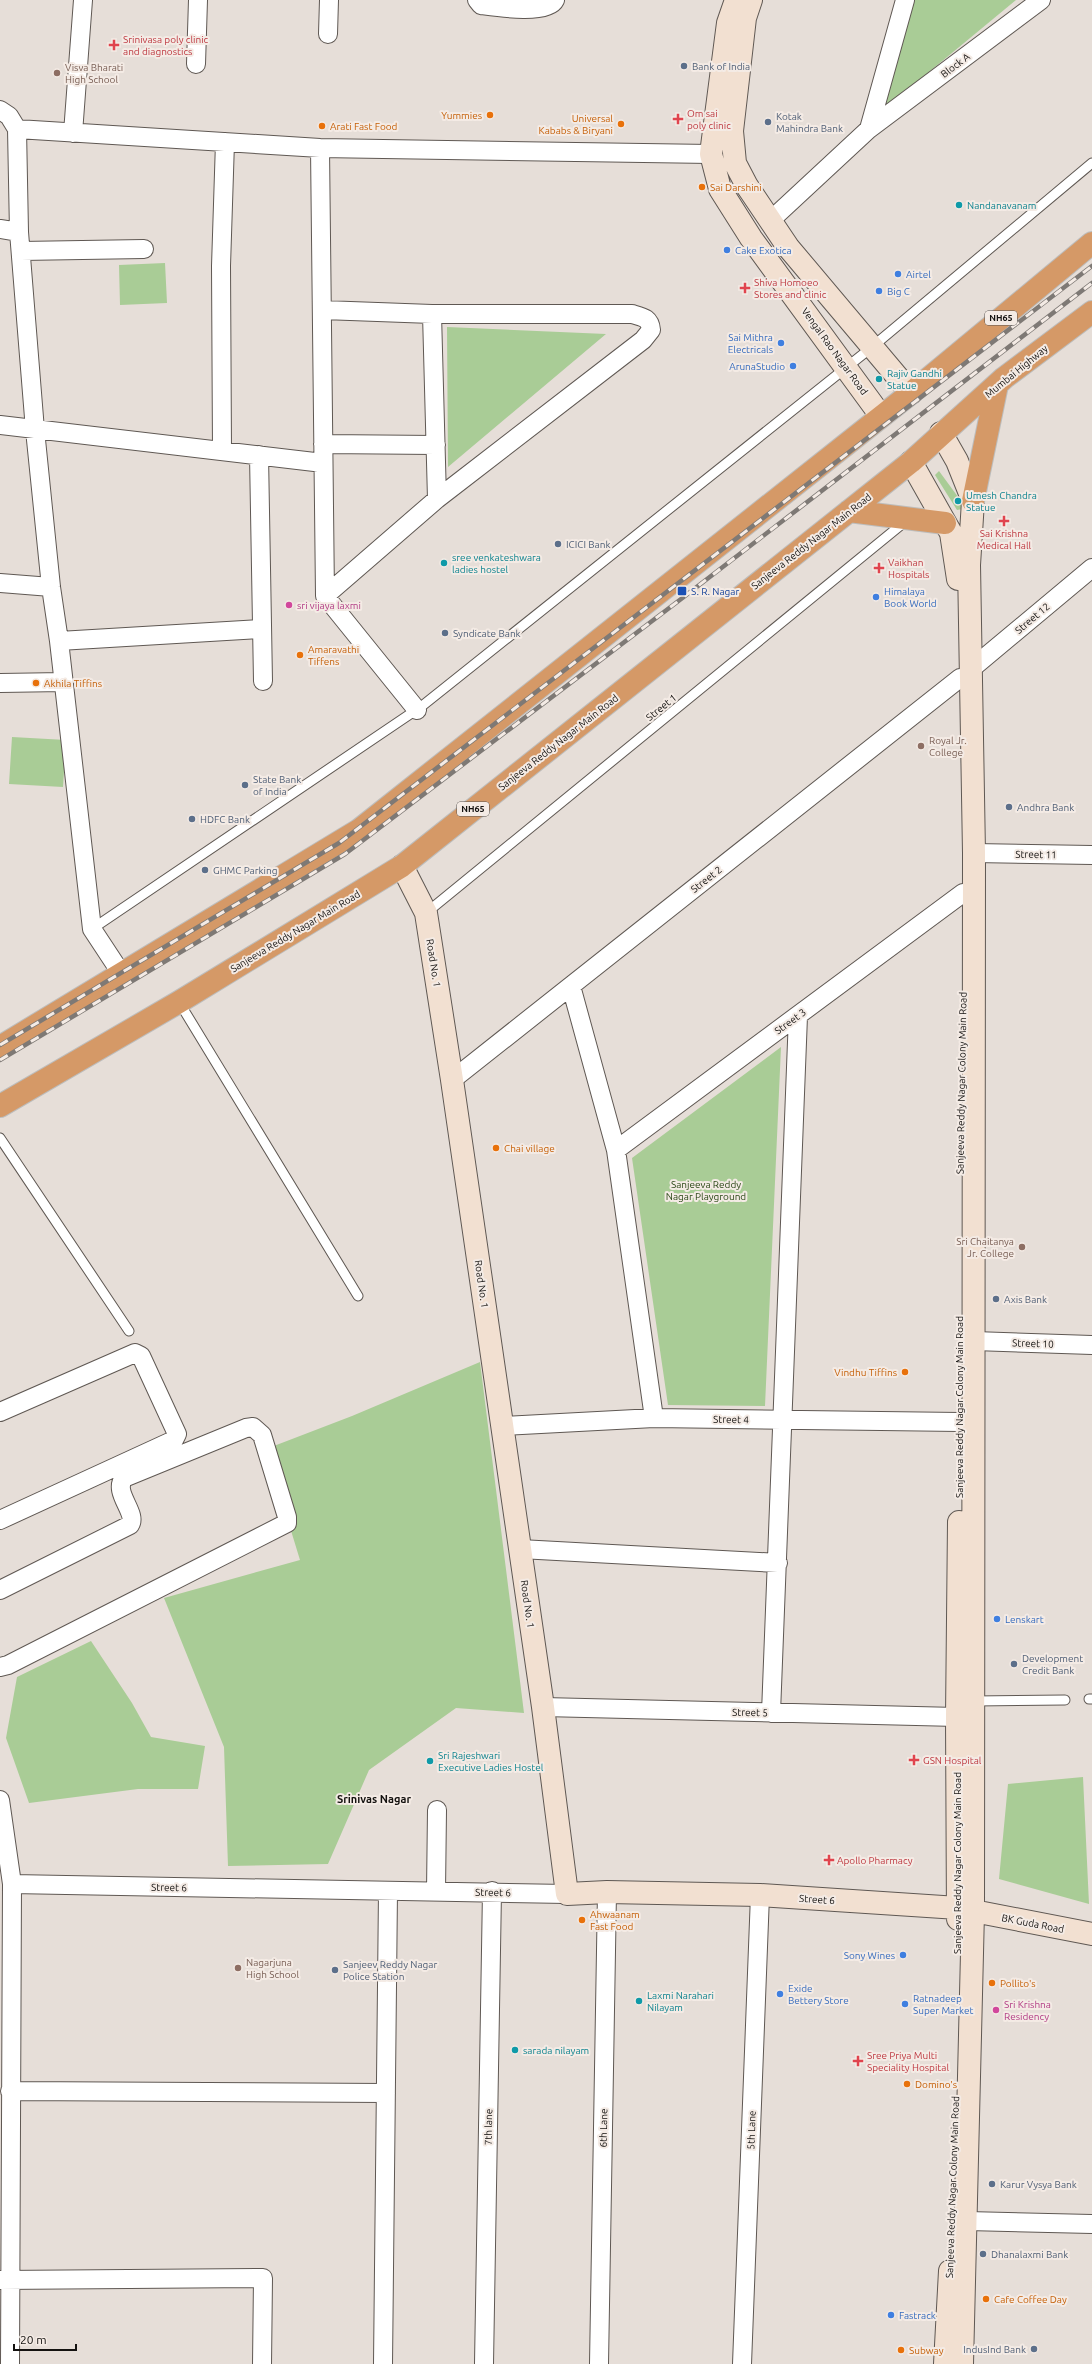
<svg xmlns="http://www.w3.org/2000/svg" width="1092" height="2364" font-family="Ubuntu,sans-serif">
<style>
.green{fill:#a9cc96}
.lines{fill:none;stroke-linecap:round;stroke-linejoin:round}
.lane-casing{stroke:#5f5853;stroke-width:11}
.street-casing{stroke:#5f5853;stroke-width:20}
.secondary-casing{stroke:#5f5853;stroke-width:24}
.highway-casing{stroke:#bdbdbc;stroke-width:24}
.lane{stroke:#fff;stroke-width:9}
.street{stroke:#fff;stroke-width:18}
.secondary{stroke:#f2e0d1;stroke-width:22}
.highway{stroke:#d59967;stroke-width:22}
.rail-casing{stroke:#7e7975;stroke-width:4.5}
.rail{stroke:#f4ebe5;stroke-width:3;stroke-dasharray:9;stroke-linecap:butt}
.health-dot{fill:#e0444e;stroke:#f4ebe5;stroke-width:1.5}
.service-dot{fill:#5c6f8a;stroke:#f4ebe5;stroke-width:1.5}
.education-dot{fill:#8d6e63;stroke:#f4ebe5;stroke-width:1.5}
.food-dot{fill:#e8710a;stroke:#f4ebe5;stroke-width:1.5}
.culture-dot{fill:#0f9aa8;stroke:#f4ebe5;stroke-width:1.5}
.shop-dot{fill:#3f7fe0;stroke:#f4ebe5;stroke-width:1.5}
.transit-dot{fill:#1a4fb4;stroke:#f4ebe5;stroke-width:1.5}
.hotel-dot{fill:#d1479c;stroke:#f4ebe5;stroke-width:1.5}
.labels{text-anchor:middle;stroke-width:4;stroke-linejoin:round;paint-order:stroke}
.shield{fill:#f4ebe5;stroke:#575350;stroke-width:1}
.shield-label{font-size:9px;font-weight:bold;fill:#141210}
.health-label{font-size:10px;fill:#be3a42;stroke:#f4ebe5;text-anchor:start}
.street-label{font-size:10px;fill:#141210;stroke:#f4ebe5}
.service-label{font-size:10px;fill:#4e5e75;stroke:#f4ebe5;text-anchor:start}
.education-label{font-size:10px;fill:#785e54;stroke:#f4ebe5;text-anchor:start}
.food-label{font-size:10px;fill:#c56008;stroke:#f4ebe5;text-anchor:start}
.culture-label{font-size:10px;fill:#0d838f;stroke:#f4ebe5;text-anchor:start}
.shop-label{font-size:10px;fill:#366cbe;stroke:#f4ebe5;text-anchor:start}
.transit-label{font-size:10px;fill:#164399;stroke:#f4ebe5;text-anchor:start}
.hotel-label{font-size:10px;fill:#b23c85;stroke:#f4ebe5;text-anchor:start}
.park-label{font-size:10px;fill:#274513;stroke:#f4ebe5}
.neighbourhood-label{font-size:11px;font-weight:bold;fill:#141210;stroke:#f4ebe5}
</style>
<rect width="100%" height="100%" fill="#e6ded8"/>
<!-- green -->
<path class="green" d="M 912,0 L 1016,0 L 883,110 Z
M 165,263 L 167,303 L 120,305 L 119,265 Z
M 447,327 L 606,334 L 448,467 Z
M 939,471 L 964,505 L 962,509 L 957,510 L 935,475 Z
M 12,737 L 66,740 L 63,787 L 9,784 Z
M 781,1047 L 765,1406 L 668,1405 L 632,1158 Z
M 480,1362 L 524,1713 L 456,1708 L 369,1770 L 328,1864 L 228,1866 L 224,1747 L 164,1598 L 300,1560 L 266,1449 L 352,1416 Z
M 91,1641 L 132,1703 L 151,1737 L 205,1746 L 198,1789 L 138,1789 L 29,1803 L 6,1738 L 17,1677 Z
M 1083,1777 L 1089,1904 L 999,1879 L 1008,1784 Z"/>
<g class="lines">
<!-- lane casing -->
<g class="lane-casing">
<path id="lane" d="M 426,913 L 907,520
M 92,929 L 422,706 L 872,347 L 1092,163
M 179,1002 L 358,1296
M 0,1138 L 129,1331
M 1089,1699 L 1092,1699
M 974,1701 L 1065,1700"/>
</g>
<!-- street casing -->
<g class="street-casing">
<path id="street" d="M 477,0 L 481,5 C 496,7 548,15 555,0
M 328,34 L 329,0
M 196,64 L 198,0
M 0,110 L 9,116 L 17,129
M 869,129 L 905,0
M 73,133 L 83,0
M 320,148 L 325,596 L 417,710
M 771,220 L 869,129 L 1041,0
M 0,229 L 19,232
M 21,251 L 144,249
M 323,310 L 432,314 L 632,314 C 643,317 650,318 651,330 L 643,340 L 437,499 L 325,596
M 432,314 L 437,499
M 0,425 L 323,463
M 323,444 L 436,445
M 222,451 L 221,266 L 225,142
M 259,455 L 263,681
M 0,583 L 51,587
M 59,641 L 262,629
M 971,669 L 1092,568
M 0,683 L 63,682
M 974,853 L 1092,855
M 121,973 L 92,929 L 59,641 L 51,587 L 35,430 L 19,232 L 17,129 L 320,148 L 711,154
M 571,986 L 616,1150 L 654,1418
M 452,1080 L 960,678
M 616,1150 L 963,893
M 974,1341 L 1092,1345
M 0,1412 L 135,1353 L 141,1356 L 177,1434 L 174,1440 L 0,1520
M 502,1426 L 654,1418 L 960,1422
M 520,1549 L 778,1563
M 0,1590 L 130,1525 C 138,1513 112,1492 124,1478 L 246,1428 L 253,1427 L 262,1435 L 287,1517 L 287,1523 L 8,1665 L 0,1667
M 543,1707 L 957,1717
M 771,1713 L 798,1016
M 0,1800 L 12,1884 L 10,2364
M 12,1884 L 567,1894
M 436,1891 L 437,1810
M 10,2091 L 386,2093
M 967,2221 L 1092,2224
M 0,2280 L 263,2278 L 262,2364
M 383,2364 L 388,1891
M 484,2364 L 492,1891
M 599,2364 L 607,1892
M 742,2364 L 760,1895"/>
</g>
<!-- secondary casing -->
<g class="secondary-casing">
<path id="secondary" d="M 736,0 L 728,23 L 711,154 L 720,189 L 751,238 L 881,416
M 751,0 L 745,18 L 732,131 L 735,163 L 747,186 L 788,247 L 911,393
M 941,433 L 957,461 L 973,501 L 969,565 L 974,853 L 973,1912 C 968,2063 967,2213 962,2364
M 911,462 L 951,533 L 958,579
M 402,866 L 426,913 L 452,1080 L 543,1707 L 567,1894 L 607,1892 L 760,1895 L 958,1908 L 1092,1934
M 958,1919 L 957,1717 L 959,1522
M 945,2364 L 950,2271"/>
</g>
<!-- highway casing -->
<g class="highway-casing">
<path id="highway" d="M 973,501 L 997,385
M 849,511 L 945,523
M 0,1047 L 359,830 L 911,393 L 1092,243
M 0,1106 L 179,1002 L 402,866 L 911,462 L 1004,378 L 1092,312"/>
</g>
<!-- lane -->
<use href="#lane" class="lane"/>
<!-- street -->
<use href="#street" class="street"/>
<!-- secondary -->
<use href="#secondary" class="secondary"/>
<!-- highway -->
<use href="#highway" class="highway"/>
<!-- rail casing -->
<g class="rail-casing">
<path id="rail" d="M 0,1045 L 339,843 L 1092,266
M 0,1060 L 345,854 L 685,596 L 1092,283"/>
</g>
<!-- rail -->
<use href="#rail" class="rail"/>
</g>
<!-- markers -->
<g class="health-dot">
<path d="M112 39h4v4h4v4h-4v4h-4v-4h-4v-4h4z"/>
<path d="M676 113h4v4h4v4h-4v4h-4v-4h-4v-4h4z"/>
<path d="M743 282h4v4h4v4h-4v4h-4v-4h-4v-4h4z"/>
<path d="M1002 515h4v4h4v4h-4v4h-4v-4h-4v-4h4z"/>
<path d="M877 562h4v4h4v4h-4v4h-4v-4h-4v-4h4z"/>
<path d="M912 1754h4v4h4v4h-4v4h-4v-4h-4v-4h4z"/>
<path d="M827 1854h4v4h4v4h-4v4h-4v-4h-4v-4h4z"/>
<path d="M856 2055h4v4h4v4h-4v4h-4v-4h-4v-4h4z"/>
</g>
<g class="service-dot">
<circle cx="684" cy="66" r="4"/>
<circle cx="768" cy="122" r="4"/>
<circle cx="558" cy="544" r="4"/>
<circle cx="445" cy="633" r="4"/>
<circle cx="245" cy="785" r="4"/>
<circle cx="1009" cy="807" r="4"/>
<circle cx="192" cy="819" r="4"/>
<circle cx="205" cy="870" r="4"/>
<circle cx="996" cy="1299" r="4"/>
<circle cx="1014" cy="1664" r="4"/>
<circle cx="335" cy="1970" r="4"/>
<circle cx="992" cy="2184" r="4"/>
<circle cx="983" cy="2254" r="4"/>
<circle cx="1034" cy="2349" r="4"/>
</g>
<g class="education-dot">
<circle cx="57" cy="73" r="4"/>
<circle cx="921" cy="746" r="4"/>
<circle cx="1022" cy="1247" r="4"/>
<circle cx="238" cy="1968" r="4"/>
</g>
<g class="food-dot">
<circle cx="490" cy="115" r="4"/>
<circle cx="621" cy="124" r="4"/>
<circle cx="322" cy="126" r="4"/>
<circle cx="702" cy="187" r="4"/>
<circle cx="300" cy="655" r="4"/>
<circle cx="36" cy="683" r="4"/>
<circle cx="496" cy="1148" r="4"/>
<circle cx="905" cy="1372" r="4"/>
<circle cx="582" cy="1920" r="4"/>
<circle cx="992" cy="1983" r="4"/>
<circle cx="907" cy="2084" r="4"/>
<circle cx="986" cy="2299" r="4"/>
<circle cx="901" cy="2350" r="4"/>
</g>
<g class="culture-dot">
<circle cx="959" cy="205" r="4"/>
<circle cx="879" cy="379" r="4"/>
<circle cx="958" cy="501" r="4"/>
<circle cx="444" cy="563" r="4"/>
<circle cx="430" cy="1761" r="4"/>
<circle cx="639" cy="2001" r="4"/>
<circle cx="515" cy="2050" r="4"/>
</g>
<g class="shop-dot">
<circle cx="727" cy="250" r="4"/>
<circle cx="898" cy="274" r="4"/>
<circle cx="879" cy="291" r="4"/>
<circle cx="781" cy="343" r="4"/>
<circle cx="793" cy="366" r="4"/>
<circle cx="876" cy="597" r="4"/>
<circle cx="997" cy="1619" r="4"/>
<circle cx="903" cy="1955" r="4"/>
<circle cx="780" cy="1994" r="4"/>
<circle cx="905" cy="2004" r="4"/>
<circle cx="891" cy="2315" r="4"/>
</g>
<rect class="transit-dot" x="677" y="586" width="10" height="10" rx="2"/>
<g class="hotel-dot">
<circle cx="289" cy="605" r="4"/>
<circle cx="996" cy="2010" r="4"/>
</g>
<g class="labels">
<!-- shield labels -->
<g class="shield">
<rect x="985" y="311" width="32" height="14" rx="3"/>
<rect x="457" y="802" width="32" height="14" rx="3"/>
</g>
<g class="shield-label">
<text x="1001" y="321">NH65</text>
<text x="473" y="812">NH65</text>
</g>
<!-- health labels -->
<g class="health-label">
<text x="123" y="43">Srinivasa poly clinic<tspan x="123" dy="12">and diagnostics</tspan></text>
<text x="687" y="117">Om sai<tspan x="687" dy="12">poly clinic</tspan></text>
<text x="754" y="286">Shiva Homoeo<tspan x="754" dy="12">Stores and clinic</tspan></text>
<text x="1004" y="537" text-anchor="middle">Sai Krishna<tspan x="1004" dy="12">Medical Hall</tspan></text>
<text x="888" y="566">Vaikhan<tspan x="888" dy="12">Hospitals</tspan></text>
<text x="923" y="1764">GSN Hospital</text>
<text x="837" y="1864">Apollo Pharmacy</text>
<text x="867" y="2059">Sree Priya Multi<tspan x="867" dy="12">Speciality Hospital</tspan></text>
</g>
<!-- street labels -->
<g class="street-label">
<text transform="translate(955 65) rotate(-37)" y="4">Block A</text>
<text transform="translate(835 351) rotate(54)" y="4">Vengal Rao Nagar Road</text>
<text transform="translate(1016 371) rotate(-39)" y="4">Mumbai Highway</text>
<text transform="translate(811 541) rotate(-38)" y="4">Sanjeeva Reddy Nagar Main Road</text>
<text transform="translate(1032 618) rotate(-40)" y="4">Street 12</text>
<text transform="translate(661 707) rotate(-39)" y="4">Street 1</text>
<text transform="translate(558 742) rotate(-38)" y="4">Sanjeeva Reddy Nagar Main Road</text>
<text transform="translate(1036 854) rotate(1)" y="4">Street 11</text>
<text transform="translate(706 879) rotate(-38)" y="4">Street 2</text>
<text transform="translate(295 931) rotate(-31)" y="4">Sanjeeva Reddy Nagar Main Road</text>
<text transform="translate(434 963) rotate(81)" y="4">Road No. 1</text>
<text transform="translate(790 1021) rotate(-36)" y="4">Street 3</text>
<text transform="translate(961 1083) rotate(-89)" y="4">Sanjeeva Reddy Nagar Colony Main Road</text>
<text transform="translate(482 1284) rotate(82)" y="4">Road No. 1</text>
<text transform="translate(1033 1343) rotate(2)" y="4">Street 10</text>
<text transform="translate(959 1407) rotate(-90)" y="4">Sanjeeva Reddy Nagar Colony Main Road</text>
<text transform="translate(731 1419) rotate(1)" y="4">Street 4</text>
<text transform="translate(528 1604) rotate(82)" y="4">Road No. 1</text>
<text transform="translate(750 1712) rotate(1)" y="4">Street 5</text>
<text transform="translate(957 1863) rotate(-90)" y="4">Sanjeeva Reddy Nagar Colony Main Road</text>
<text transform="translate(169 1887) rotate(1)" y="4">Street 6</text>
<text transform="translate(493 1892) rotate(1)" y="4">Street 6</text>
<text transform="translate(817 1899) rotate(4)" y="4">Street 6</text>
<text transform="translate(1033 1923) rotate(11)" y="4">BK Guda Road</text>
<text transform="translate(488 2127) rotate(-89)" y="4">7th lane</text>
<text transform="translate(603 2128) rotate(-89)" y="4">6th Lane</text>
<text transform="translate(751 2130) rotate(-88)" y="4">5th Lane</text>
<text transform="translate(952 2187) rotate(-88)" y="4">Sanjeeva Reddy Nagar Colony Main Road</text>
</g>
<!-- service labels -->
<g class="service-label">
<text x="692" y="70">Bank of India</text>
<text x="776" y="120">Kotak<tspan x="776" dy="12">Mahindra Bank</tspan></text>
<text x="566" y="548">ICICI Bank</text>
<text x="453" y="637">Syndicate Bank</text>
<text x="253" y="783">State Bank<tspan x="253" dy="12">of India</tspan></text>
<text x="1017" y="811">Andhra Bank</text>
<text x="200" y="823">HDFC Bank</text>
<text x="213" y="874">GHMC Parking</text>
<text x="1004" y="1303">Axis Bank</text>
<text x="1022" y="1662">Development<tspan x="1022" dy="12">Credit Bank</tspan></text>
<text x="343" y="1968">Sanjeev Reddy Nagar<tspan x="343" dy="12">Police Station</tspan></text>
<text x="1000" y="2188">Karur Vysya Bank</text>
<text x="991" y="2258">Dhanalaxmi Bank</text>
<text x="1026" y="2353" text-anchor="end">IndusInd Bank</text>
</g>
<!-- education labels -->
<g class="education-label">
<text x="65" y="71">Visva Bharati<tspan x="65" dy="12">High School</tspan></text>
<text x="929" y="744">Royal Jr.<tspan x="929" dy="12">College</tspan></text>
<text x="1014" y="1245" text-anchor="end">Sri Chaitanya<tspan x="1014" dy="12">Jr. College</tspan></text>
<text x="246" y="1966">Nagarjuna<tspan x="246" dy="12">High School</tspan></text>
</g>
<!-- food labels -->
<g class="food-label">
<text x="482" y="119" text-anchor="end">Yummies</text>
<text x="613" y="122" text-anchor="end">Universal<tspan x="613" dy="12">Kababs &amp; Biryani</tspan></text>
<text x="330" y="130">Arati Fast Food</text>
<text x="710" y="191">Sai Darshini</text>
<text x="308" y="653">Amaravathi<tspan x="308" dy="12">Tiffens</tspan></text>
<text x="44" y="687">Akhila Tiffins</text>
<text x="504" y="1152">Chai village</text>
<text x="897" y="1376" text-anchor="end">Vindhu Tiffins</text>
<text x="590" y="1918">Ahwaanam<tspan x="590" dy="12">Fast Food</tspan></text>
<text x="1000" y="1987">Pollito's</text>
<text x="915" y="2088">Domino's</text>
<text x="994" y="2303">Cafe Coffee Day</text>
<text x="909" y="2354">Subway</text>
</g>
<!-- culture labels -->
<g class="culture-label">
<text x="967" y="209">Nandanavanam</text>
<text x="887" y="377">Rajiv Gandhi<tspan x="887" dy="12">Statue</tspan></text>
<text x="966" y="499">Umesh Chandra<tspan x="966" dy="12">Statue</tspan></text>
<text x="452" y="561">sree venkateshwara<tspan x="452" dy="12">ladies hostel</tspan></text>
<text x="438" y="1759">Sri Rajeshwari<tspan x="438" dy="12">Executive Ladies Hostel</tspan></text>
<text x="647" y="1999">Laxmi Narahari<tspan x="647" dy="12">Nilayam</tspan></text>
<text x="523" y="2054">sarada nilayam</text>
</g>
<!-- shop labels -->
<g class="shop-label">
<text x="735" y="254">Cake Exotica</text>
<text x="906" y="278">Airtel</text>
<text x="887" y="295">Big C</text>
<text x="773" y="341" text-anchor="end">Sai Mithra<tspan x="773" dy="12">Electricals</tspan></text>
<text x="785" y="370" text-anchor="end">ArunaStudio</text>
<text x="884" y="595">Himalaya<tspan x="884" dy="12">Book World</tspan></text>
<text x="1005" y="1623">Lenskart</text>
<text x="895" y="1959" text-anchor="end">Sony Wines</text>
<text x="788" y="1992">Exide<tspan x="788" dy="12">Bettery Store</tspan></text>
<text x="913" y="2002">Ratnadeep<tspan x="913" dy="12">Super Market</tspan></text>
<text x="899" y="2319">Fastrack</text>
</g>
<!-- transit labels -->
<g class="transit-label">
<text x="691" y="595">S. R. Nagar</text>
</g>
<!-- hotel labels -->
<g class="hotel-label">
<text x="297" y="609">sri vijaya laxmi</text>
<text x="1004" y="2008">Sri Krishna<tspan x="1004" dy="12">Residency</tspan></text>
</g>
<!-- park labels -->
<g class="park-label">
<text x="706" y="1188">Sanjeeva Reddy<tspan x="706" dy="12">Nagar Playground</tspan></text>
</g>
<!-- neighbourhood labels -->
<g class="neighbourhood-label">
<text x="374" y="1803">Srinivas Nagar</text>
</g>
</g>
<!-- scale -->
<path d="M14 2344v6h62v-6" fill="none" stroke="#141210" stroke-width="2"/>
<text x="20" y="2344" font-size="12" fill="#141210" stroke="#f4ebe5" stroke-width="3" paint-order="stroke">20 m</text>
</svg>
